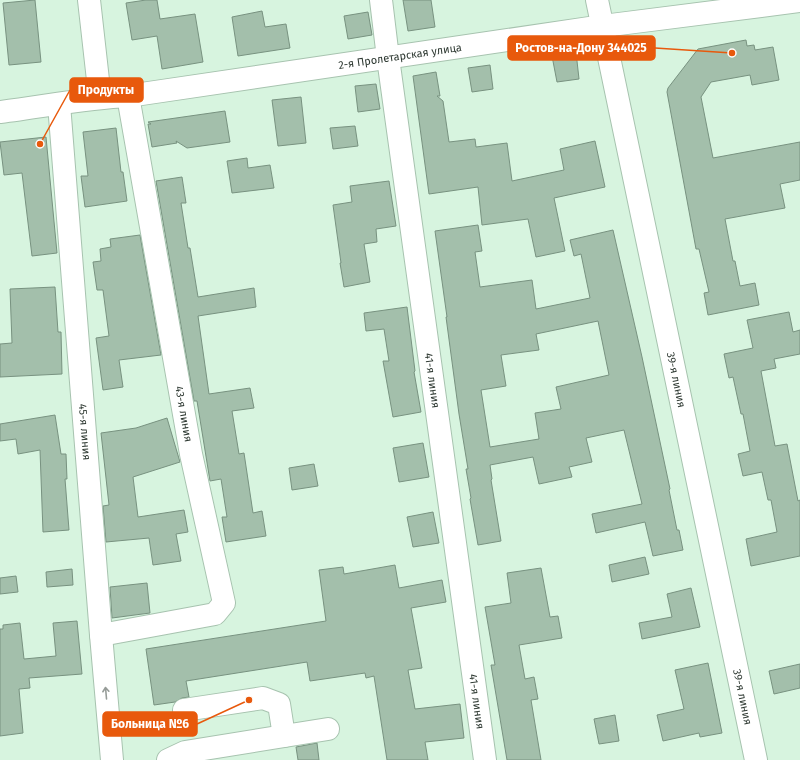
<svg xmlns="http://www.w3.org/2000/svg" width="800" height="760" font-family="'Fira Sans',sans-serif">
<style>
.building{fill:#a3bfab;stroke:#789280;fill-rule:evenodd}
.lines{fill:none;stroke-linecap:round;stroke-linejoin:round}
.minor-casing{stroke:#a7c3af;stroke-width:24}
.minor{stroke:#fff;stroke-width:22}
.oneway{stroke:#969c98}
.labels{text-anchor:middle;stroke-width:3;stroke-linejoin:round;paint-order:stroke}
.street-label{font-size:11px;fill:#2e3932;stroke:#fff}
.leader{fill:none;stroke:#e8590c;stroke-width:1.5}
.callout-dot{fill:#e8590c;stroke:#fff;stroke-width:1.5}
.callout{fill:#e8590c;stroke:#e8590c;stroke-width:1.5}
.callout-label{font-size:12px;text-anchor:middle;font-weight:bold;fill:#fff}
</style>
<rect width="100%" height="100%" fill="#d7f4df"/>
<!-- building -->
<path class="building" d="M 35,0 L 41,62 L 9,65 L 3,3 Z
M 146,0 L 157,0 L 160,19 L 195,14 L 203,62 L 162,69 L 157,36 L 132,40 L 126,3 Z
M 403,0 L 431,0 L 435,27 L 408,31 Z
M 262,11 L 265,27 L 286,24 L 290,48 L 238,56 L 232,17 Z
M 368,12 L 372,35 L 348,39 L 344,16 Z
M 746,40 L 747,46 L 754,45 L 755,50 L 773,47 L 779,80 L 752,85 L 750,75 L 711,82 L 701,97 L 713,158 L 800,142 L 800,180 L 780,184 L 785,208 L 725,219 L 733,261 L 735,261 L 740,286 L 755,283 L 759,305 L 708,315 L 704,293 L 709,292 L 699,249 L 696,249 L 667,92 L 668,88 L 698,49 Z
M 576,52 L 579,79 L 557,82 L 552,56 Z
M 490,65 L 493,89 L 472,92 L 468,68 Z
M 436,72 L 440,96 L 437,96 L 443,101 L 449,142 L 475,139 L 476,147 L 507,143 L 512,181 L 564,170 L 560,149 L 595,141 L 605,187 L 554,198 L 565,251 L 536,257 L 528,219 L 482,225 L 478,187 L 429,194 L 413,76 Z
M 376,84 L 380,109 L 358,112 L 355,86 Z
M 301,97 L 306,143 L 278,146 L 272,100 Z
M 225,111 L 230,142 L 187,148 L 176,141 L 177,143 L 152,147 L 148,124 L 151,124 L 148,122 Z
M 355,126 L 358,146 L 333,149 L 330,128 Z
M 116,128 L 121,172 L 123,172 L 127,201 L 85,207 L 81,176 L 88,176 L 83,132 Z
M 46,137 L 57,253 L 32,256 L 22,173 L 4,175 L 0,142 Z
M 247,158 L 248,168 L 270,165 L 274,188 L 232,193 L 227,161 Z
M 182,177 L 186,203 L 181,203 L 188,248 L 190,248 L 198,297 L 254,288 L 256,307 L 198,316 L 209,394 L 250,388 L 254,408 L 232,411 L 239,454 L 244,453 L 253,513 L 262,511 L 266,536 L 226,542 L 222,517 L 227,517 L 221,479 L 210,481 L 197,401 L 194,401 L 156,181 Z
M 389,181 L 396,226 L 376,229 L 377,242 L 364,244 L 370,282 L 344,287 L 340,263 L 341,263 L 333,205 L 352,202 L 350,186 Z
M 478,225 L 482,251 L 475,252 L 480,287 L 532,280 L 536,309 L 590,298 L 581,254 L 574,256 L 570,240 L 613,230 L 642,357 L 670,489 L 669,490 L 677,530 L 679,530 L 683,550 L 653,556 L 645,522 L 596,533 L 592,514 L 642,504 L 624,430 L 586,438 L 592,462 L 569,467 L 572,477 L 539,484 L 533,457 L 490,465 L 492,479 L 491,480 L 501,541 L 478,545 L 470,499 L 471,498 L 466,469 L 468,469 L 459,414 L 446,317 L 447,317 L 435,231 ZM 598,321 L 609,375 L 556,387 L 561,409 L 535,413 L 539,439 L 490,447 L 481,390 L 506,386 L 501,355 L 539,350 L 536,334 Z
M 140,235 L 161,355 L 119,360 L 123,387 L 103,390 L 96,338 L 109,336 L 103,290 L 97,290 L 93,262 L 101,261 L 100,249 L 111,247 L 110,239 Z
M 55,287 L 58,332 L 61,332 L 62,374 L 0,377 L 0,344 L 12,343 L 10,289 Z
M 407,307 L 415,371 L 414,372 L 421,412 L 393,417 L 383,361 L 389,361 L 384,329 L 366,331 L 364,313 Z
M 789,312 L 793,332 L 800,330 L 800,354 L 774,359 L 776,368 L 761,371 L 775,446 L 787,444 L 798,501 L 800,500 L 800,556 L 751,566 L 746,539 L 777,532 L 771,500 L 768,500 L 762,472 L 743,476 L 738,454 L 750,451 L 743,414 L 741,414 L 733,377 L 729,378 L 724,354 L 753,348 L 747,320 Z
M 55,415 L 61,454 L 66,454 L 67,479 L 65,479 L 69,530 L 43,532 L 40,450 L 18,454 L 16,439 L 0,441 L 0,424 Z
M 167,418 L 180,462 L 133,477 L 138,517 L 184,510 L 188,532 L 176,534 L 181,561 L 153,565 L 149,538 L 106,542 L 103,506 L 109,505 L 101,433 L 136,428 Z
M 423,443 L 429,477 L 399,482 L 393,448 Z
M 314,464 L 318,486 L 292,490 L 289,468 Z
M 433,512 L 439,543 L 413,547 L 407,517 Z
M 645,557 L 649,574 L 612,582 L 609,565 Z
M 395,565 L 399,588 L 442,580 L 446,602 L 411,608 L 422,668 L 408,670 L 415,709 L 460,704 L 464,738 L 425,742 L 428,760 L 387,760 L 374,676 L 366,678 L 365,673 L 310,681 L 307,662 L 186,681 L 189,697 L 182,698 L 175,702 L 154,705 L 146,649 L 326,621 L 319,570 L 343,567 L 344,574 Z
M 541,568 L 550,617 L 558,616 L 562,638 L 519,645 L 525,679 L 534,677 L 538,699 L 531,700 L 541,760 L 507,760 L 491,665 L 495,665 L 485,607 L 511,603 L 507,573 Z
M 72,569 L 73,585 L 47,587 L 46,572 Z
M 16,576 L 18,592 L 0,594 L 0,578 Z
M 147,583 L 150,613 L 112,618 L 110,587 Z
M 691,588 L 700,627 L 642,639 L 639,623 L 672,617 L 667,594 Z
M 77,621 L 82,674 L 29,678 L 30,688 L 19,689 L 23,733 L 0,736 L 0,629 L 3,629 L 3,625 L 20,623 L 24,659 L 56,656 L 53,623 Z
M 708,663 L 722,733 L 700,737 L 699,733 L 663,741 L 657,715 L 684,709 L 675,670 Z
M 800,664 L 800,688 L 774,694 L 769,671 Z
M 615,715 L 619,741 L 599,744 L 594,719 Z
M 317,743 L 319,760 L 298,760 L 296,747 Z"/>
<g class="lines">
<!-- minor casing -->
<g class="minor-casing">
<g id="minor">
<path d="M 89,0 L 100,98"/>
<path id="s1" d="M 381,0 L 388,58 L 485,760"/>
<path id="s2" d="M 597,0 L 756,760"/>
<path id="s3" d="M 59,104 L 101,635 L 112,760"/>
<path id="s4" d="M 0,112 C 42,107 85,98 128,96 L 603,26 L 800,1"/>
<path d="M 101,635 L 215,614 L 224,603 L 191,454 L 128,96"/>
<path d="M 184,710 L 263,698 L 279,704 L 284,736"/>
<path d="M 168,760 L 185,752 L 328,729"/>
</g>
</g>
<!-- minor -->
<use href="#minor" class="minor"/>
</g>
<!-- one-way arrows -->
<defs><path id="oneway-shaft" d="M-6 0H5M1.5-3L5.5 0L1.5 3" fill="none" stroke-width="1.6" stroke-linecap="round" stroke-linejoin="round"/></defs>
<use class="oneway" href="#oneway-shaft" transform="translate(106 693) rotate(-95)"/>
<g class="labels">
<!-- street labels -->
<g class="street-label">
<text dy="4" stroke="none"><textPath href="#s4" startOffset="404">2-я Пролетарская улица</textPath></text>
<text dy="4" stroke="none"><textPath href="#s1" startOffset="384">41-я линия</textPath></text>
<text dy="4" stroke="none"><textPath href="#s2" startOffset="388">39-я линия</textPath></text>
<text transform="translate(184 414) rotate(80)" y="4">43-я линия</text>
<text dy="4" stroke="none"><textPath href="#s3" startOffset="329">45-я линия</textPath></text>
<text dy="4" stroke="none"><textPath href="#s2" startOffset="712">39-я линия</textPath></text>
<text dy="4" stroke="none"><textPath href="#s1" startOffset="708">41-я линия</textPath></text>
</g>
</g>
<!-- callouts -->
<path class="leader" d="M732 53L655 48M40 144L70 90M249 700L197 724"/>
<g class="callout-dot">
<circle cx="732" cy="53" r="4"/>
<circle cx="40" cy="144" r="4"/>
<circle cx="249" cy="700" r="4"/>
</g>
<g class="callout">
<rect x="508" y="36" width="147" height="24" rx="4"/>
<rect x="70" y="78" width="73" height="24" rx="4"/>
<rect x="103" y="712" width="94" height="24" rx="4"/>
</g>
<g class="callout-label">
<text x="581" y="52">Ростов-на-Дону 344025</text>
<text x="106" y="94">Продукты</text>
<text x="150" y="728">Больница №6</text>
</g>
</svg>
